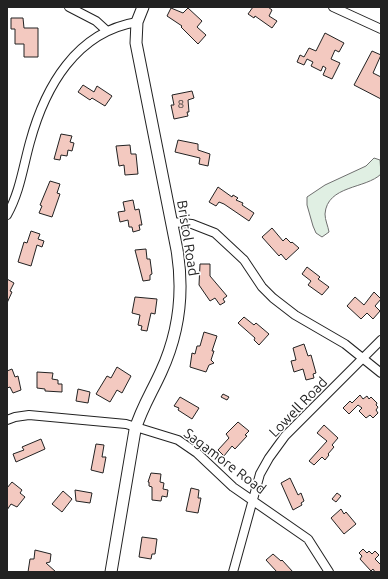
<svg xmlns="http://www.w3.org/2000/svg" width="388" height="579" font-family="Ubuntu,sans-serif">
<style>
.green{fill:#e0efe3;stroke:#6f6f6f}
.building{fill:#f3c9c0;stroke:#222}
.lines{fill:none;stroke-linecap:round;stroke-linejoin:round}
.street-casing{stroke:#222;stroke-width:10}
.secondary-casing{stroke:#222;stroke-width:13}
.street{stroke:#fff;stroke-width:8}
.secondary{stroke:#fff;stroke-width:11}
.labels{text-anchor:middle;stroke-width:3;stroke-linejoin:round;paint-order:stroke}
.number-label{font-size:12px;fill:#564c4a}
.street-label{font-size:14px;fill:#222;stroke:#fff}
</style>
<rect width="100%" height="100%" fill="#fff"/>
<!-- green -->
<path class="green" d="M 374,158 L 380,160 L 381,174 C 366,189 327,185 325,214 C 325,220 328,226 329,232 L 322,237 L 316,233 L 313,226 L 307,205 L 307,197 L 325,185 L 366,166 Z"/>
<!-- building -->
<path class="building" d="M 253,7 L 268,7 L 272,10 L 269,16 L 277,21 L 272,28 L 255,16 L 254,18 L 248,14 Z
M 171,8 L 183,13 L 188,8 L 202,21 L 197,27 L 206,35 L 198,44 L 181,27 L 182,26 L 167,16 Z
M 11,18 L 23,18 L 24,28 L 38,28 L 38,57 L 24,57 L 24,44 L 15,44 L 15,29 L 11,29 Z
M 325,33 L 344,43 L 339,52 L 335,50 L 331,59 L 340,63 L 332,79 L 323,75 L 326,68 L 323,66 L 321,71 L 311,66 L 313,62 L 307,59 L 304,65 L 297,62 L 300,55 L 304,57 L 309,48 L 316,51 Z
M 372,51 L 381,55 L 373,73 L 381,77 L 381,99 L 354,85 Z
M 83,85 L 94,92 L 97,86 L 112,96 L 105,106 L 92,98 L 90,100 L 78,92 Z
M 192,91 L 194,98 L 188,100 L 189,112 L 187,112 L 188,116 L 174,119 L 171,105 L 174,105 L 172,95 Z
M 61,134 L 72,136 L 70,142 L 74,143 L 72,151 L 68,150 L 67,156 L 61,155 L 60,160 L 54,159 Z
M 178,140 L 198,144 L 198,150 L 210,154 L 208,166 L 199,164 L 200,158 L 175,152 Z
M 130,145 L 131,154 L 136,154 L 138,174 L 125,175 L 124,165 L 119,166 L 116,146 Z
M 50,181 L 60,184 L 57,193 L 60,194 L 52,217 L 39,213 L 42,206 L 40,205 Z
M 218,187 L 232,197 L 233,195 L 238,198 L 236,200 L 243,203 L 242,205 L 254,213 L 249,221 L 224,204 L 219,202 L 216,206 L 209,202 Z
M 133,200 L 135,210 L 139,209 L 142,225 L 139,225 L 140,230 L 133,232 L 132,227 L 129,227 L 128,220 L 120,222 L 118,212 L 125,211 L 123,202 Z
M 272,228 L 283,241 L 286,238 L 291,243 L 292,242 L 299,248 L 286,260 L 281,254 L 279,256 L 262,237 Z
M 31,231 L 40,234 L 38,239 L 44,241 L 42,247 L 37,245 L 31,266 L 18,262 L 24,242 L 27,243 Z
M 146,249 L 147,259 L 150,259 L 152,274 L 150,275 L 150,280 L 143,281 L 135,250 Z
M 200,264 L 210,264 L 210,276 L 227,296 L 223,299 L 225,302 L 220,305 L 215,298 L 210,301 L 199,285 Z
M 307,267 L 320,277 L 318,279 L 329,287 L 322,295 L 308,285 L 311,281 L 302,274 Z
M 7,279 L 14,283 L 10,291 L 12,292 L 7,303 Z
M 374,292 L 381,299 L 375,306 L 380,311 L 373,319 L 367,313 L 361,319 L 347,306 L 355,297 L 364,305 Z
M 135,297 L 157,299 L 155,314 L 151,313 L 147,331 L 141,330 L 142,326 L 138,325 L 140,315 L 132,313 Z
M 244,317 L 254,325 L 256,323 L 269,334 L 259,345 L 254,340 L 255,338 L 238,323 Z
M 204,332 L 217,336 L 212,351 L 214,351 L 211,360 L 214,363 L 209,365 L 206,372 L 190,367 L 192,353 L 195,354 L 197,346 L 200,346 Z
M 304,344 L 308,356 L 311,355 L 316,373 L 313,374 L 314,378 L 306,380 L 303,369 L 294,372 L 291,361 L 296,360 L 293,348 Z
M 117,367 L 131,376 L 122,393 L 117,390 L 110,402 L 96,394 L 107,376 L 111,378 Z
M 12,369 L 15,377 L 18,376 L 21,390 L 13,393 L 10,387 L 7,388 L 7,371 Z
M 37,372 L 53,373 L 52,379 L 58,380 L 58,384 L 62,384 L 62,392 L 45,391 L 45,389 L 37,388 Z
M 78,389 L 90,392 L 88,403 L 76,401 Z
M 223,394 L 229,397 L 227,400 L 221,397 Z
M 360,395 L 363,399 L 367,396 L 369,399 L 371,397 L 377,403 L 376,405 L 378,407 L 376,410 L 378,413 L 373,418 L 370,415 L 366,418 L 359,411 L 362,408 L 358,405 L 349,414 L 343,408 L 350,401 L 352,403 Z
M 180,397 L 199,408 L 192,419 L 178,410 L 179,408 L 174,406 Z
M 238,422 L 249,431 L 245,435 L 247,436 L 235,449 L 232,446 L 224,456 L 218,450 L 229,438 L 226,434 Z
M 324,425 L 338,438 L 332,445 L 334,447 L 328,454 L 329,455 L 325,460 L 322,457 L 314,465 L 309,461 L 327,441 L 317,433 Z
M 41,439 L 45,449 L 16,462 L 13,454 L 24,450 L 22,447 Z
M 96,444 L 104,445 L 102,457 L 106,457 L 103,473 L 91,470 Z
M 151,473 L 161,474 L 160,482 L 164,483 L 163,489 L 168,490 L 167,497 L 162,496 L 161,501 L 152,500 L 152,487 L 149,486 L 149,482 L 148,482 Z
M 290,478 L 298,495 L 301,493 L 304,501 L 301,503 L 302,505 L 293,510 L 281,483 Z
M 12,482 L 22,490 L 20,493 L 25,497 L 17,507 L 11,504 L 7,510 L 7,488 Z
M 191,488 L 199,490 L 198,498 L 201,498 L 198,513 L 186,511 Z
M 75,490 L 92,493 L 90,503 L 76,501 Z
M 63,491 L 72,499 L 62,512 L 52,504 Z
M 337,493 L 341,496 L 336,502 L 332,499 Z
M 341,509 L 344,514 L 346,512 L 356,524 L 344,534 L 331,518 Z
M 142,537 L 157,539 L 155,554 L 152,554 L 151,559 L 139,557 Z
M 363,549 L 367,553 L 369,551 L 372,554 L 375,551 L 379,555 L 375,559 L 381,565 L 381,572 L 375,572 L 373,569 L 371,571 L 360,559 L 362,556 L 359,553 Z
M 35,550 L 51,554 L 50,562 L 46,563 L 56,572 L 28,572 L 30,559 L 34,559 Z
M 273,554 L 281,561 L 282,560 L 293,572 L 277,572 L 266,560 Z"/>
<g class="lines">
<!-- street casing -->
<g class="street-casing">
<path id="street" d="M 69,7 L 96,21 L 107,31
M 333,7 L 381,29
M 7,215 C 20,192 23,167 30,142 C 45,87 76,32 137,22
M 172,222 L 192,224 L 215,233 L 244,260 L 262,287 L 273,298 L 295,315 L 345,344 L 381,373
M 7,420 L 15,417 L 29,415 L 126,424 L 178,440 L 197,453 L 233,487 L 308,539 L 329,572
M 233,572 L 260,474 L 269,458 L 285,436 L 381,340"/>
</g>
<!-- secondary casing -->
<g class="secondary-casing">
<path id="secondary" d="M 111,572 L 135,430 C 141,409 152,392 161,372 C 179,333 184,292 177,250 L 136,43 L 137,22 L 143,7"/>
</g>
<!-- street -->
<use href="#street" class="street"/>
<!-- secondary -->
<use href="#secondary" class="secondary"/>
</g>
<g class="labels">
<!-- number labels -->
<g class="number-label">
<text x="181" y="108">8</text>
</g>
<!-- street labels -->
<g class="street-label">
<text transform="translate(188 238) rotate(81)" y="5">Bristol Road</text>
<text transform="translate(298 407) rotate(-46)" y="5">Lowell Road</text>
<text transform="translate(225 461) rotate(37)" y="5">Sagamore Road</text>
</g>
</g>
<!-- border -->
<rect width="388" height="579" fill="none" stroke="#222222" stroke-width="16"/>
</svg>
